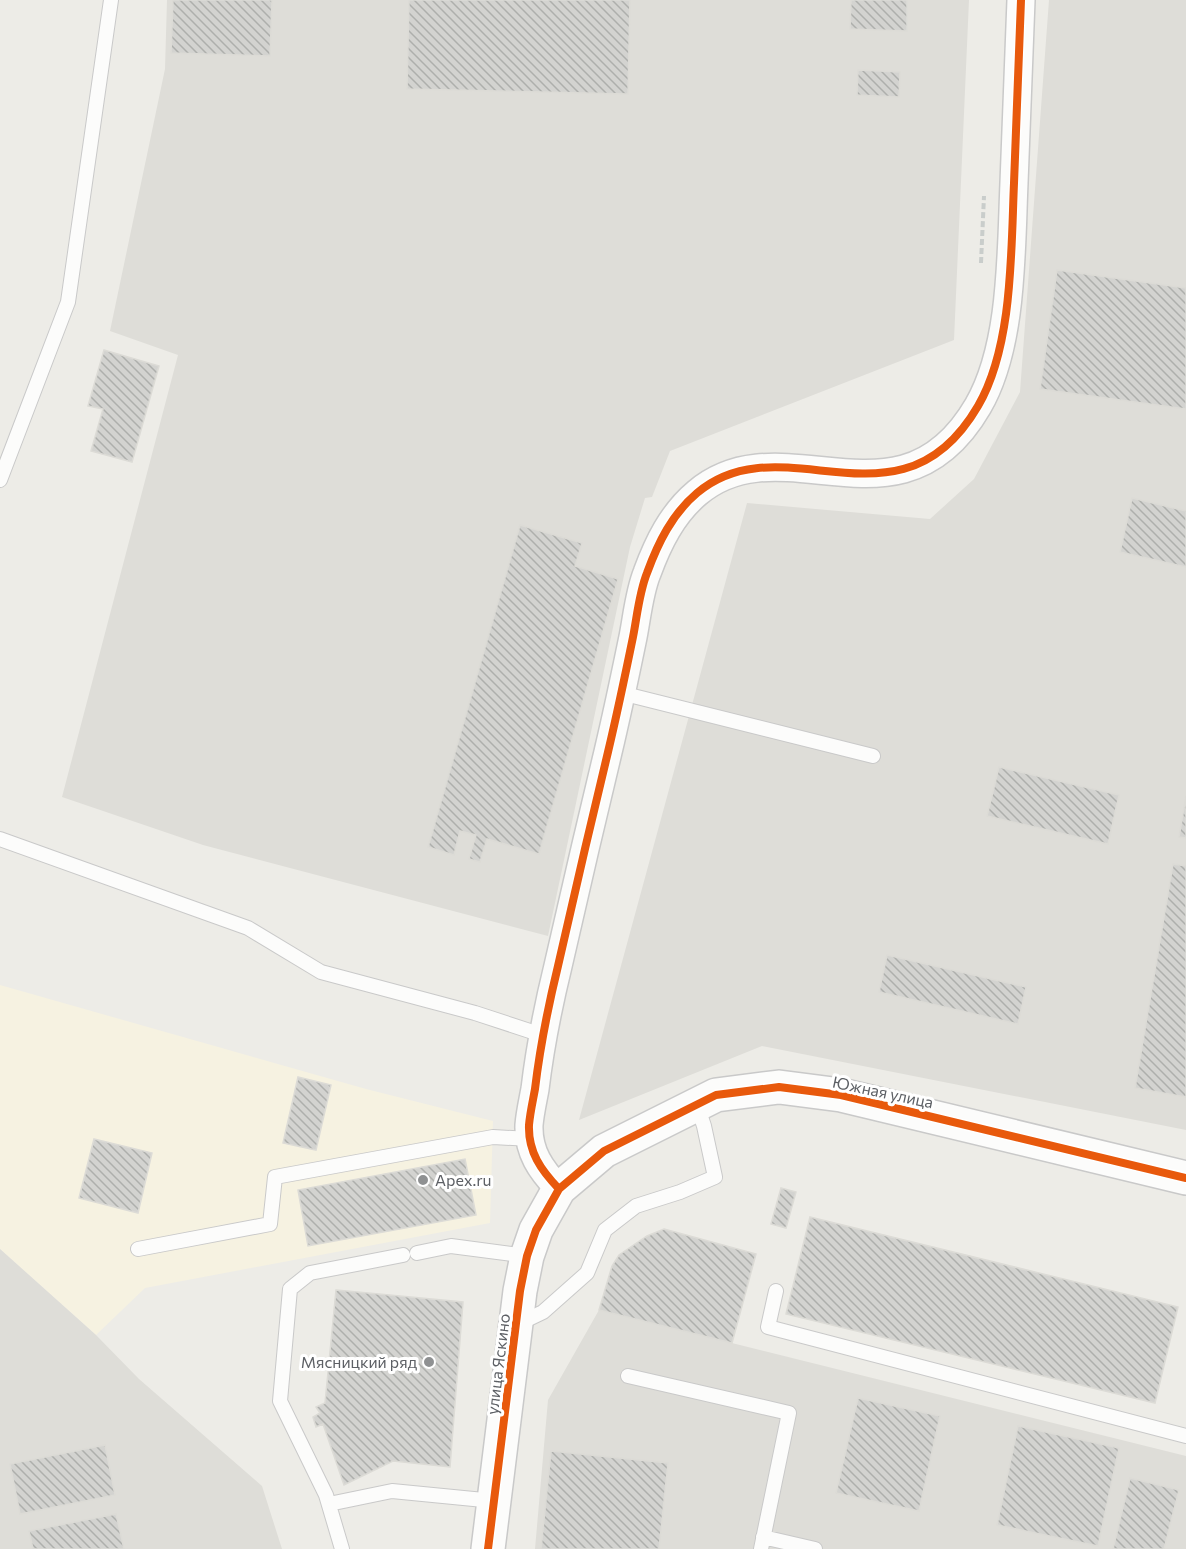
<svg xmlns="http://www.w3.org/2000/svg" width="1186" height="1549" font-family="Commissioner,sans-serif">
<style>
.commercial{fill:#f6f2e1}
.industrial{fill:#deddd8}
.building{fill:url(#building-back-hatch);stroke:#dcdbd6;stroke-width:1.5}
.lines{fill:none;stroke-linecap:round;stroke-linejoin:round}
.service-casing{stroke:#c9c9c9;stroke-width:16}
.minor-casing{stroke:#c9c9c9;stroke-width:30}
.tertiary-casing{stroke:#c9c9c9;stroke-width:36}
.path{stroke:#c9cdcb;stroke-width:4;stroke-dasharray:6 3;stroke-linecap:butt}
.service{stroke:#fcfcfb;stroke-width:14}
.minor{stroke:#fcfcfb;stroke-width:27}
.tertiary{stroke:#fcfcfb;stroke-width:33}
.cycleway-casing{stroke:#fff;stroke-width:11}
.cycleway{stroke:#e8590c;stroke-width:8}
.poi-dot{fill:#8f9192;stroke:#fff;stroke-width:2}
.labels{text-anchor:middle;stroke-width:6;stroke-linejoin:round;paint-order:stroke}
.street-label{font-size:16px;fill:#5d6065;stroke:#fff}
.poi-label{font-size:16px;fill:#5d6065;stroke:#fff;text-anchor:start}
</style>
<defs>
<pattern id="building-back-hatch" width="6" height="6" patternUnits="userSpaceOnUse" patternTransform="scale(1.5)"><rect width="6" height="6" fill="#d3d3d0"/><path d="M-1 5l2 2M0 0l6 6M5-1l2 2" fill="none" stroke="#aeafac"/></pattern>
</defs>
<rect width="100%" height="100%" fill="#edece7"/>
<!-- commercial -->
<path class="commercial" d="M 0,985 L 366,1089 L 493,1121 L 490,1223 L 145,1288 L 96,1335 L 0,1249 Z"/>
<!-- industrial -->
<path class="industrial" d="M 167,0 L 969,0 L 954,340 L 670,451 L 652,497 L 645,498 L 630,547 L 548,936 L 203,845 L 62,797 L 178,355 L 110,331 L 165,69 Z
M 1049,0 L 1186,0 L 1186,1130 L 762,1046 L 579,1120 L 747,503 L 930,519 L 974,479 L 1020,392 Z
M 0,1249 L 96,1335 L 139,1379 L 262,1486 L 282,1549 L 0,1549 Z
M 599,1310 L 1186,1456 L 1186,1549 L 535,1549 L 548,1400 Z"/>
<!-- building -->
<path class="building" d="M 173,0 L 272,0 L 270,56 L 171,53 Z
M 409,0 L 630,0 L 628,94 L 407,89 Z
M 851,0 L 907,0 L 907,31 L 850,29 Z
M 858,70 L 900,72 L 899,97 L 857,95 Z
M 1057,270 L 1186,288 L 1186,409 L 1040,389 Z
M 104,350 L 159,366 L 132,462 L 91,451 L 103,409 L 88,406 Z
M 1132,498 L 1186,511 L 1186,567 L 1120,552 Z
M 520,525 L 582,543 L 575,566 L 618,579 L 539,854 L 487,839 L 480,862 L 469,859 L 476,835 L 460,831 L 454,855 L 428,847 Z
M 999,767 L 1119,795 L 1108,844 L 987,816 Z
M 1186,796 L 1186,838 L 1179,837 Z
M 1173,864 L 1186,866 L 1186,1097 L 1135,1088 Z
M 887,955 L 1026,987 L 1018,1024 L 879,992 Z
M 298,1077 L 331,1085 L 316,1150 L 283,1143 Z
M 94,1139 L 152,1153 L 138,1213 L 79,1198 Z
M 465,1159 L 476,1215 L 308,1246 L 298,1190 Z
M 781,1188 L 796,1192 L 786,1228 L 771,1224 Z
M 810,1217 L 1178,1307 L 1155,1403 L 786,1314 Z
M 664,1229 L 756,1254 L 732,1343 L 599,1310 L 612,1266 L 619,1255 L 647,1236 Z
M 336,1290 L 463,1302 L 450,1467 L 393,1461 L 344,1485 L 323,1424 L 316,1427 L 313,1417 L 320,1413 L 316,1407 L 325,1403 Z
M 858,1398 L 940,1416 L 919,1511 L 836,1493 Z
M 1018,1426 L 1119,1448 L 1098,1546 L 997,1525 Z
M 105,1445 L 115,1495 L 20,1514 L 10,1464 Z
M 551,1451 L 668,1463 L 659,1549 L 541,1549 Z
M 1130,1478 L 1179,1490 L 1164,1549 L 1113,1549 Z
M 116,1514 L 124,1549 L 33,1549 L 29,1531 Z"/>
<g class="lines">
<!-- service casing -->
<g class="service-casing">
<path id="service" d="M 0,480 L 68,302 L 111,0
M 621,693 L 873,756
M 0,839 L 248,928 L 321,972 L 475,1013 L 542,1035
M 138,1249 L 270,1224 L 275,1177 L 493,1137 L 531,1139
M 417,1253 L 451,1246 L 527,1256
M 776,1291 L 768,1327 L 1186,1436
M 518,1324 L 543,1312 L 587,1273 L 605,1230 L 636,1206 L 680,1192 L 715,1177 L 704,1126 L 697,1105
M 628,1376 L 789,1413 L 761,1549
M 329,1504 L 392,1491 L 494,1501
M 763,1537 L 815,1549
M 342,1549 L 326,1495 L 280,1401 L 290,1289 L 310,1273 L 403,1255"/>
</g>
<!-- minor casing -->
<g class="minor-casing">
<path id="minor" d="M 559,1189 C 541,1170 528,1152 529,1125 C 530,1113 533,1100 535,1089 C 540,1047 548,1007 558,966 C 574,895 591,823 608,752 C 617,714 625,676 633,637 C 637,617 639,593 647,573 C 658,543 672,514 697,493 C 783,420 900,540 978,406 C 1013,346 1011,251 1014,183 C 1016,122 1019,61 1021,0"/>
</g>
<!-- tertiary casing -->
<g class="tertiary-casing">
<path id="tertiary" d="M 488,1549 L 520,1291 L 527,1256 L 536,1230 L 559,1189 L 604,1151 L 716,1095 L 779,1087 L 841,1095 L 1186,1178"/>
</g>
<!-- path -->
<path class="path" d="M 981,263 L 984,196"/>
<!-- service -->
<use href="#service" class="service"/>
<!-- minor -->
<use href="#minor" class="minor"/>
<!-- tertiary -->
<use href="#tertiary" class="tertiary"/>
<!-- cycleway casing -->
<g class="cycleway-casing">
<path id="cycleway" d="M 559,1189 C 541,1170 528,1152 529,1125 C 530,1113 533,1100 535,1089 C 540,1047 548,1007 558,966 C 574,895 591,823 608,752 C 617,714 625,676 633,637 C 637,617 639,593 647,573 C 658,543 672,514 697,493 C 783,420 900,540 978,406 C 1013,346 1011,251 1014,183 C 1016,122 1019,61 1021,0
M 488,1549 L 520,1291 L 527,1256 L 536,1230 L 559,1189 L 604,1151 L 716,1095 L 779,1087 L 841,1095 L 1186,1178"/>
</g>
<!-- cycleway -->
<use href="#cycleway" class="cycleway"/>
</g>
<!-- markers -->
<g class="poi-dot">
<circle cx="423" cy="1180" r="6"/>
<circle cx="429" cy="1362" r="6"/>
</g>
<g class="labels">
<!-- street labels -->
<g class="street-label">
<text transform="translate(883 1092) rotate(12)" y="6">Южная улица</text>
<text transform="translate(498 1364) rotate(-83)" y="6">улица Яскино</text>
</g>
<!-- poi labels -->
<g class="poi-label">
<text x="435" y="1186">Apex.ru</text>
<text x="417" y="1368" text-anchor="end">Мясницкий ряд</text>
</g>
</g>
</svg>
